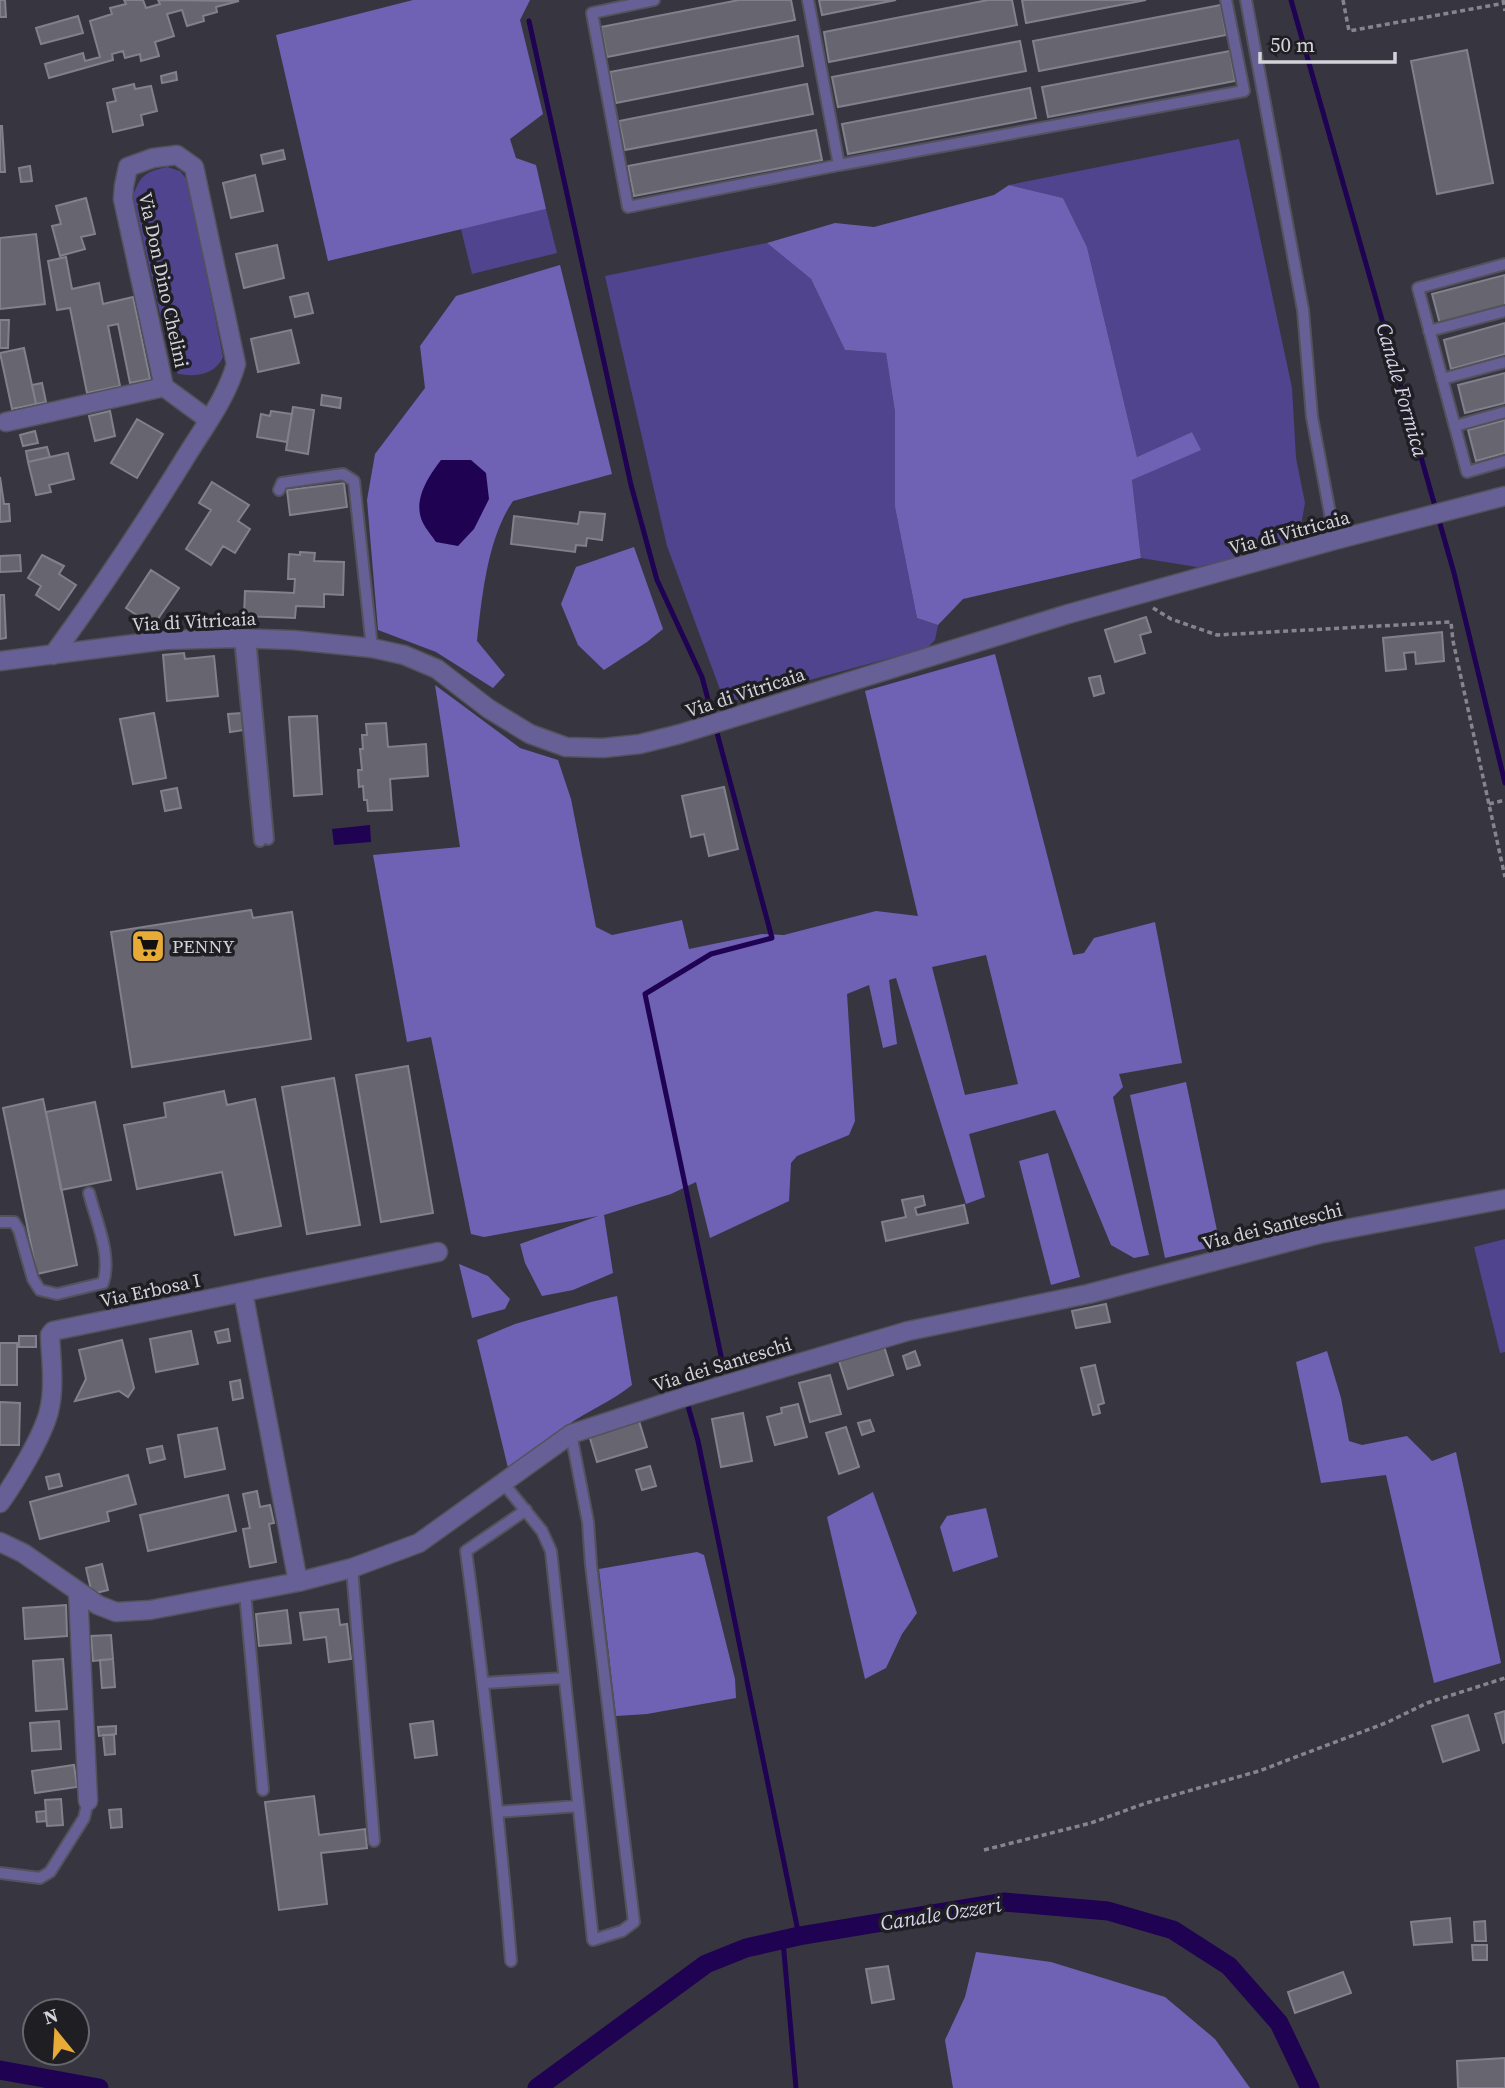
<svg xmlns="http://www.w3.org/2000/svg" width="1505" height="2088" font-family="'Source Serif 4',serif">
<style>
.green{fill:#51448f}
.forest{fill:#6f62b5;fill-rule:evenodd}
.water{fill:#1f0252}
.lines{fill:none;stroke-linecap:round;stroke-linejoin:round}
.stream{stroke:#1f0252;stroke-width:5}
.canal{stroke:#1f0252;stroke-width:19}
.building{fill:#666570;stroke:#81808c;stroke-width:2}
.lane-casing{stroke:#53525c;stroke-width:14}
.street-casing{stroke:#53525c;stroke-width:21}
.path{stroke:#86858d;stroke-width:3.5;stroke-dasharray:5 3.5;stroke-linecap:butt}
.lane{stroke:#676096;stroke-width:10}
.street{stroke:#676096;stroke-width:18}
.labels{text-anchor:middle;stroke-width:7;stroke-linejoin:round;paint-order:stroke}
.street-label{font-size:19px;fill:#d4d3da;stroke:#1e1e23}
.poi-label{font-size:19px;fill:#d4d3da;stroke:#1e1e23;text-anchor:start}
.water-label{font-size:21px;font-style:italic;fill:#d7d5ec;stroke:#1e1e23}
</style>
<rect width="100%" height="100%" fill="#373640"/>
<!-- green -->
<path class="green" d="M 1239,139 L 1292,388 L 1296,458 L 1305,503 L 1301,525 L 1284,543 L 1258,553 L 1197,567 L 1141,558 L 1132,480 L 1200,449 L 1192,432 L 1137,457 L 1087,247 L 1063,198 L 1009,185 Z
M 167,167 L 180,171 L 188,181 L 223,357 C 215,375 196,377 178,374 L 172,365 L 133,197 C 140,175 145,172 167,167 Z
M 546,209 L 557,253 L 472,274 L 461,229 Z
M 767,243 L 811,279 L 845,350 L 886,353 L 895,412 L 895,507 L 917,618 L 938,625 L 935,640 L 927,648 L 725,703 L 667,546 L 605,276 Z
M 1505,1239 L 1505,1352 L 1500,1353 L 1474,1247 Z"/>
<!-- forest -->
<path class="forest" d="M 413,0 L 530,0 L 520,20 L 543,114 L 510,139 L 516,158 L 536,165 L 546,209 L 328,261 L 276,35 Z
M 1009,185 L 1063,198 L 1087,247 L 1137,457 L 1192,432 L 1201,450 L 1132,480 L 1141,558 L 963,599 L 938,625 L 917,618 L 895,507 L 895,412 L 886,353 L 845,350 L 811,279 L 767,243 L 835,223 L 874,227 L 994,195 Z
M 560,265 L 612,474 L 513,501 C 487,539 482,597 477,641 L 505,675 L 493,688 L 436,652 L 378,630 L 367,500 L 375,454 L 425,388 L 420,346 L 456,296 Z
M 634,547 L 663,629 L 647,642 L 604,670 L 578,645 L 561,604 L 576,567 Z
M 995,654 L 1073,955 L 1084,953 L 1094,938 L 1155,922 L 1182,1063 L 1119,1074 L 1123,1087 L 1113,1097 L 1149,1255 L 1134,1258 L 1111,1245 L 1055,1110 L 969,1134 L 985,1197 L 966,1204 L 896,978 L 889,980 L 897,1044 L 883,1048 L 869,985 L 847,994 L 855,1121 L 849,1135 L 797,1156 L 791,1163 L 789,1201 L 710,1238 L 696,1182 L 671,1194 L 604,1215 L 613,1273 L 573,1290 L 542,1296 L 525,1263 L 520,1244 L 598,1216 L 484,1237 L 471,1234 L 431,1037 L 407,1042 L 373,855 L 460,847 L 435,685 L 520,748 L 558,760 L 571,799 L 596,927 L 612,935 L 682,920 L 689,949 L 762,934 L 784,935 L 876,911 L 918,916 L 865,691 ZM 986,955 L 1018,1084 L 965,1095 L 932,967 Z
M 1186,1082 L 1220,1245 L 1165,1258 L 1130,1095 Z
M 1048,1153 L 1080,1277 L 1051,1285 L 1019,1161 Z
M 459,1264 L 488,1276 L 510,1299 L 505,1309 L 472,1318 Z
M 617,1296 L 632,1385 C 611,1402 587,1411 566,1426 C 544,1441 533,1455 508,1468 L 477,1340 L 515,1324 L 591,1302 Z
M 1327,1351 L 1341,1398 L 1349,1441 L 1362,1445 L 1407,1436 L 1432,1461 L 1456,1452 L 1501,1663 L 1434,1683 L 1386,1475 L 1321,1483 L 1296,1362 Z
M 873,1492 L 917,1613 L 902,1634 L 886,1668 L 865,1679 L 827,1517 Z
M 986,1508 L 998,1557 L 953,1572 L 940,1527 L 947,1516 Z
M 697,1552 L 704,1555 L 735,1679 L 736,1698 L 647,1714 L 616,1716 L 599,1569 Z
M 976,1952 L 1051,1962 L 1165,1997 L 1215,2039 L 1250,2088 L 953,2088 L 945,2040 L 965,1997 Z"/>
<!-- water -->
<path class="water" d="M 471,460 L 486,473 L 489,499 L 474,529 L 458,546 L 436,542 C 432,536 426,529 423,523 C 412,501 428,477 441,460 Z
M 370,825 L 371,842 L 334,845 L 332,829 Z"/>
<g class="lines">
<!-- stream -->
<path class="stream" d="M 1291,0 L 1454,573 L 1505,783
M 529,21 L 631,485 L 657,580 L 702,677 L 772,938 L 711,954 L 645,994 L 724,1370 L 685,1384
M 688,1406 L 698,1441 L 799,1936
M 783,1941 L 796,2088"/>
<!-- canal -->
<path class="canal" d="M 0,2070 L 99,2088
M 537,2088 L 706,1964 L 746,1948 L 799,1936 L 1004,1902 L 1108,1911 L 1173,1930 L 1229,1966 L 1279,2023 L 1310,2088"/>
</g>
<!-- building -->
<path class="building" d="M 0,0 L 5,0 L 6,17 L 0,17 Z
M 124,0 L 143,0 L 146,8 L 160,4 L 158,0 L 239,1 L 216,7 L 217,12 L 203,16 L 204,21 L 187,26 L 182,10 L 167,14 L 174,36 L 155,42 L 159,56 L 141,61 L 140,54 L 125,58 L 123,51 L 112,54 L 113,60 L 49,78 L 45,64 L 83,53 L 85,61 L 100,57 L 90,21 L 112,14 L 110,8 L 126,4 Z
M 739,0 L 791,0 L 795,20 L 607,57 L 601,27 Z
M 819,0 L 896,0 L 822,15 Z
M 988,0 L 1012,0 L 1017,25 L 829,62 L 824,32 Z
M 1022,0 L 1146,0 L 1026,23 Z
M 1221,5 L 1226,35 L 1039,71 L 1033,41 Z
M 78,16 L 83,33 L 41,44 L 36,28 Z
M 798,36 L 803,66 L 616,103 L 610,72 Z
M 1020,41 L 1026,71 L 838,107 L 832,77 Z
M 1467,50 L 1493,183 L 1437,194 L 1411,61 Z
M 1230,51 L 1235,81 L 1048,117 L 1042,87 Z
M 176,72 L 177,80 L 162,83 L 161,76 Z
M 134,84 L 135,89 L 151,86 L 157,111 L 141,115 L 143,125 L 113,132 L 107,103 L 116,101 L 113,89 Z
M 807,84 L 813,114 L 625,150 L 619,121 Z
M 1030,88 L 1036,118 L 848,154 L 842,124 Z
M 0,126 L 2,126 L 5,172 L 0,172 Z
M 816,130 L 822,160 L 634,196 L 628,166 Z
M 283,150 L 285,159 L 263,164 L 261,155 Z
M 30,166 L 32,181 L 21,182 L 19,168 Z
M 255,175 L 263,211 L 231,218 L 223,183 Z
M 86,198 L 95,234 L 81,237 L 85,249 L 60,256 L 52,226 L 61,224 L 56,206 Z
M 36,234 L 45,304 L 0,309 L 0,238 Z
M 277,245 L 284,278 L 244,288 L 236,254 Z
M 66,257 L 72,289 L 99,283 L 103,304 L 133,297 L 150,379 L 130,383 L 118,324 L 108,326 L 120,386 L 87,393 L 70,308 L 57,310 L 48,261 Z
M 1505,275 L 1505,307 L 1440,324 L 1432,294 Z
M 308,293 L 313,313 L 295,317 L 290,297 Z
M 0,320 L 9,320 L 8,348 L 0,348 Z
M 1505,323 L 1505,354 L 1451,369 L 1444,340 Z
M 291,330 L 299,363 L 258,372 L 251,339 Z
M 24,348 L 36,404 L 12,409 L 0,353 Z
M 1505,373 L 1505,403 L 1465,413 L 1458,385 Z
M 42,383 L 46,402 L 36,404 L 32,385 Z
M 322,395 L 341,398 L 340,408 L 321,405 Z
M 293,407 L 314,410 L 308,454 L 286,450 Z
M 110,411 L 115,436 L 95,441 L 89,416 Z
M 271,411 L 292,414 L 287,442 L 257,437 L 261,414 L 270,416 Z
M 137,419 L 163,434 L 137,478 L 111,463 Z
M 1505,420 L 1505,453 L 1476,461 L 1468,430 Z
M 35,431 L 38,443 L 23,446 L 20,435 Z
M 47,447 L 50,457 L 28,462 L 26,451 Z
M 68,453 L 74,479 L 49,485 L 51,492 L 36,495 L 28,462 Z
M 0,477 L 4,504 L 9,504 L 10,521 L 0,522 Z
M 212,482 L 249,505 L 238,521 L 250,529 L 235,553 L 223,546 L 211,565 L 186,549 L 211,510 L 199,503 Z
M 344,483 L 347,507 L 290,515 L 287,490 Z
M 580,512 L 605,514 L 602,540 L 587,538 L 586,546 L 576,545 L 575,552 L 511,544 L 514,516 L 578,524 Z
M 300,552 L 315,553 L 314,561 L 344,562 L 343,595 L 324,594 L 324,607 L 296,606 L 295,618 L 244,616 L 245,591 L 294,593 L 295,579 L 288,579 L 289,554 L 300,555 Z
M 20,555 L 21,571 L 0,572 L 0,556 Z
M 42,555 L 64,566 L 59,574 L 76,585 L 59,610 L 36,595 L 41,586 L 28,578 Z
M 151,570 L 179,588 L 153,626 L 126,608 Z
M 0,595 L 4,595 L 6,638 L 0,639 Z
M 1146,617 L 1151,632 L 1140,635 L 1145,653 L 1115,662 L 1105,630 Z
M 1442,632 L 1444,661 L 1416,664 L 1415,652 L 1404,653 L 1406,669 L 1386,671 L 1383,638 Z
M 184,653 L 185,659 L 214,656 L 218,696 L 167,701 L 163,655 Z
M 1100,676 L 1104,693 L 1094,696 L 1089,678 Z
M 154,713 L 166,778 L 133,784 L 120,719 Z
M 242,713 L 244,730 L 230,732 L 228,714 Z
M 317,716 L 322,794 L 294,796 L 289,717 Z
M 386,723 L 388,747 L 426,744 L 428,776 L 390,779 L 392,810 L 368,811 L 367,800 L 364,800 L 363,786 L 359,787 L 358,770 L 362,770 L 360,749 L 363,749 L 362,735 L 367,735 L 366,724 Z
M 724,787 L 738,849 L 709,856 L 704,834 L 691,837 L 682,796 Z
M 177,788 L 181,808 L 165,811 L 161,791 Z
M 251,910 L 253,918 L 292,912 L 311,1039 L 132,1067 L 111,932 Z
M 408,1066 L 433,1213 L 381,1222 L 356,1075 Z
M 334,1078 L 360,1225 L 307,1234 L 282,1087 Z
M 224,1091 L 227,1105 L 255,1099 L 281,1226 L 235,1235 L 222,1172 L 137,1189 L 124,1125 L 166,1117 L 164,1103 Z
M 43,1099 L 77,1265 L 37,1274 L 3,1108 Z
M 95,1102 L 111,1180 L 61,1190 L 46,1112 Z
M 923,1196 L 925,1205 L 915,1208 L 917,1215 L 964,1205 L 968,1223 L 886,1241 L 882,1222 L 906,1217 L 902,1200 Z
M 1106,1304 L 1110,1322 L 1076,1328 L 1072,1311 Z
M 228,1329 L 230,1341 L 218,1343 L 215,1332 Z
M 191,1331 L 198,1364 L 156,1372 L 150,1339 Z
M 19,1336 L 36,1336 L 36,1347 L 19,1347 Z
M 122,1340 L 134,1388 L 128,1397 L 119,1391 L 75,1401 L 86,1379 L 79,1350 Z
M 0,1343 L 17,1343 L 17,1385 L 0,1385 Z
M 883,1343 L 893,1375 L 848,1389 L 838,1358 Z
M 915,1351 L 920,1365 L 907,1369 L 903,1356 Z
M 1095,1365 L 1104,1403 L 1098,1405 L 1100,1413 L 1093,1415 L 1081,1368 Z
M 830,1375 L 841,1414 L 810,1422 L 799,1383 Z
M 240,1380 L 243,1398 L 233,1400 L 230,1382 Z
M 0,1402 L 20,1403 L 19,1445 L 0,1445 Z
M 798,1404 L 807,1437 L 775,1445 L 767,1417 L 782,1413 L 781,1408 Z
M 743,1413 L 752,1461 L 721,1467 L 712,1419 Z
M 870,1420 L 874,1431 L 862,1435 L 858,1423 Z
M 639,1421 L 647,1447 L 597,1462 L 589,1435 Z
M 846,1427 L 859,1467 L 839,1474 L 826,1433 Z
M 217,1428 L 225,1469 L 185,1477 L 178,1435 Z
M 162,1446 L 165,1459 L 150,1463 L 147,1449 Z
M 650,1466 L 656,1486 L 642,1490 L 636,1470 Z
M 59,1474 L 62,1486 L 49,1489 L 46,1477 Z
M 128,1475 L 136,1504 L 107,1512 L 109,1521 L 40,1539 L 30,1502 Z
M 257,1491 L 260,1507 L 270,1505 L 274,1523 L 269,1524 L 276,1562 L 250,1567 L 243,1529 L 250,1528 L 243,1494 Z
M 228,1495 L 236,1531 L 148,1551 L 140,1515 Z
M 102,1564 L 108,1590 L 92,1594 L 86,1568 Z
M 66,1605 L 67,1636 L 25,1639 L 23,1608 Z
M 338,1609 L 340,1625 L 347,1624 L 351,1659 L 329,1662 L 326,1637 L 304,1640 L 300,1613 Z
M 287,1610 L 291,1643 L 259,1646 L 256,1614 Z
M 111,1635 L 113,1659 L 93,1661 L 91,1636 Z
M 63,1659 L 67,1709 L 36,1711 L 33,1661 Z
M 113,1659 L 115,1687 L 102,1688 L 100,1660 Z
M 1505,1711 L 1505,1742 L 1503,1743 L 1495,1714 Z
M 1468,1715 L 1479,1750 L 1443,1762 L 1432,1726 Z
M 59,1721 L 61,1749 L 32,1751 L 30,1723 Z
M 433,1721 L 437,1755 L 415,1758 L 410,1724 Z
M 116,1726 L 116,1734 L 99,1736 L 98,1727 Z
M 103,1735 L 114,1735 L 115,1754 L 105,1755 Z
M 74,1765 L 77,1787 L 35,1793 L 32,1771 Z
M 314,1796 L 319,1835 L 365,1829 L 367,1848 L 321,1853 L 327,1904 L 279,1910 L 265,1802 Z
M 61,1799 L 63,1825 L 47,1826 L 45,1800 Z
M 121,1809 L 122,1827 L 111,1828 L 109,1810 Z
M 46,1811 L 46,1821 L 37,1822 L 36,1812 Z
M 1450,1918 L 1452,1942 L 1414,1945 L 1411,1922 Z
M 1485,1921 L 1486,1941 L 1475,1941 L 1474,1922 Z
M 1472,1945 L 1487,1945 L 1487,1960 L 1473,1960 Z
M 888,1966 L 894,1999 L 872,2003 L 866,1969 Z
M 1343,1972 L 1351,1993 L 1295,2013 L 1288,1992 Z
M 1505,2058 L 1505,2088 L 1458,2088 L 1457,2061 Z"/>
<g class="lines">
<!-- lane casing -->
<g class="lane-casing">
<path id="lane" d="M 654,0 L 592,13 L 628,207 L 839,165
M 808,0 L 839,165 L 1244,91 L 1226,0
M 1246,0 L 1303,310 L 1312,417 L 1335,540
M 1505,264 L 1418,288 L 1467,472 L 1505,461
M 1429,331 L 1505,311
M 1442,379 L 1505,362
M 1455,426 L 1505,412
M 279,490 L 282,483 L 343,474 L 354,481 L 372,648
M 240,638 L 260,841
M 250,638 L 268,839
M 0,1222 L 14,1222 L 19,1230 L 33,1279 L 40,1290 L 57,1294 L 103,1283 C 112,1255 96,1221 89,1193
M 504,1484 L 542,1531 L 551,1551 L 593,1940 L 622,1931 L 634,1922 L 591,1565 L 588,1522 L 571,1434
M 352,1568 L 374,1841
M 245,1592 L 263,1790
M 484,1683 L 564,1678
M 498,1812 L 578,1806
M 0,1873 L 40,1878 L 50,1872 L 84,1818 L 88,1801
M 511,1961 C 500,1824 484,1687 466,1551 L 526,1510"/>
</g>
<!-- street casing -->
<g class="street-casing">
<path id="street" d="M 6,422 L 164,387
M 53,655 C 99,592 141,529 182,463 C 201,431 226,400 236,364 L 194,167 L 177,155 L 153,158 L 128,167 L 124,186 L 123,199 L 164,387 L 209,420
M 0,661 L 166,640 L 235,638 L 293,640 L 372,648 L 404,655 L 437,669 L 489,709 L 530,734 L 566,747 L 603,748 L 640,744 L 680,734 L 1068,614 L 1335,540 L 1505,496
M 243,1292 L 298,1582
M 0,1503 C 15,1482 43,1436 49,1411 C 55,1387 51,1359 50,1335 L 53,1331 L 438,1252
M 0,1542 L 23,1553 L 98,1605 L 116,1612 L 150,1610 L 298,1582 L 352,1568 L 419,1543 L 571,1434 L 681,1398 L 908,1331 L 1088,1294 L 1319,1234 L 1505,1199
M 78,1592 L 88,1801"/>
</g>
<!-- path -->
<path class="path" d="M 1343,0 L 1349,31 L 1505,3
M 1503,0 L 1505,11
M 1153,608 L 1171,619 L 1217,635 L 1451,622 L 1453,641 L 1505,877
M 1489,804 L 1505,800
M 984,1850 L 1091,1823 L 1146,1803 L 1259,1771 L 1388,1722 L 1427,1703 L 1505,1678"/>
<!-- lane -->
<use href="#lane" class="lane"/>
<!-- street -->
<use href="#street" class="street"/>
</g>
<!-- icons -->
<defs>
<g id="supermarket-square" transform="scale(1.75)"><rect x="-9" y="-9" width="18" height="18" rx="4" fill="#e9ab38" stroke="#1e1e23"/><path d="M-6-5.5h2.5l.6 2H6L4.5 2H-2.5L-4.4-4H-6ZM-1.5 3.2a1.3 1.3 0 1 0 .1 0ZM3 3.2a1.3 1.3 0 1 0 .1 0Z" fill="#111"/></g>
</defs>
<g fill-rule="evenodd">
<use href="#supermarket-square" x="148" y="946"/>
</g>
<g class="labels">
<!-- street labels -->
<g class="street-label">
<text transform="translate(164 280) rotate(78)" y="7">Via Don Dino Chelini</text>
<text transform="translate(1289 532) rotate(-15)" y="7">Via di Vitricaia</text>
<text transform="translate(194 621) rotate(-3)" y="7">Via di Vitricaia</text>
<text transform="translate(745 692) rotate(-18)" y="7">Via di Vitricaia</text>
<text transform="translate(1272 1226) rotate(-14)" y="7">Via dei Santeschi</text>
<text transform="translate(150 1290) rotate(-12)" y="7">Via Erbosa I</text>
<text transform="translate(722 1364) rotate(-17)" y="7">Via dei Santeschi</text>
</g>
<!-- poi labels -->
<g class="poi-label">
<text x="172" y="953">PENNY</text>
</g>
<!-- water labels -->
<g class="water-label">
<text transform="translate(1402 390) rotate(74)" y="7">Canale Formica</text>
<text transform="translate(941 1914) rotate(-9)" y="7">Canale Ozzeri</text>
</g>
</g>
<!-- north arrow -->
<g transform="translate(56 2032) rotate(342)"><circle r="33" fill="#1e1e23" stroke="#67666c" stroke-width="2"/>
<path d="M0-5L12 26L0 18L-12 26Z" fill="#e9ab38"/>
<text y="-10" font-size="19" font-weight="bold" text-anchor="middle" fill="#d4d3da">N</text>
</g>
<!-- scale -->
<path d="M1260 52v10h135v-10" fill="none" stroke="#d4d3da" stroke-width="3.5"/>
<text x="1270" y="52" font-size="21" fill="#d4d3da" stroke="#1e1e23" stroke-width="5" paint-order="stroke">50 m</text>
</svg>
